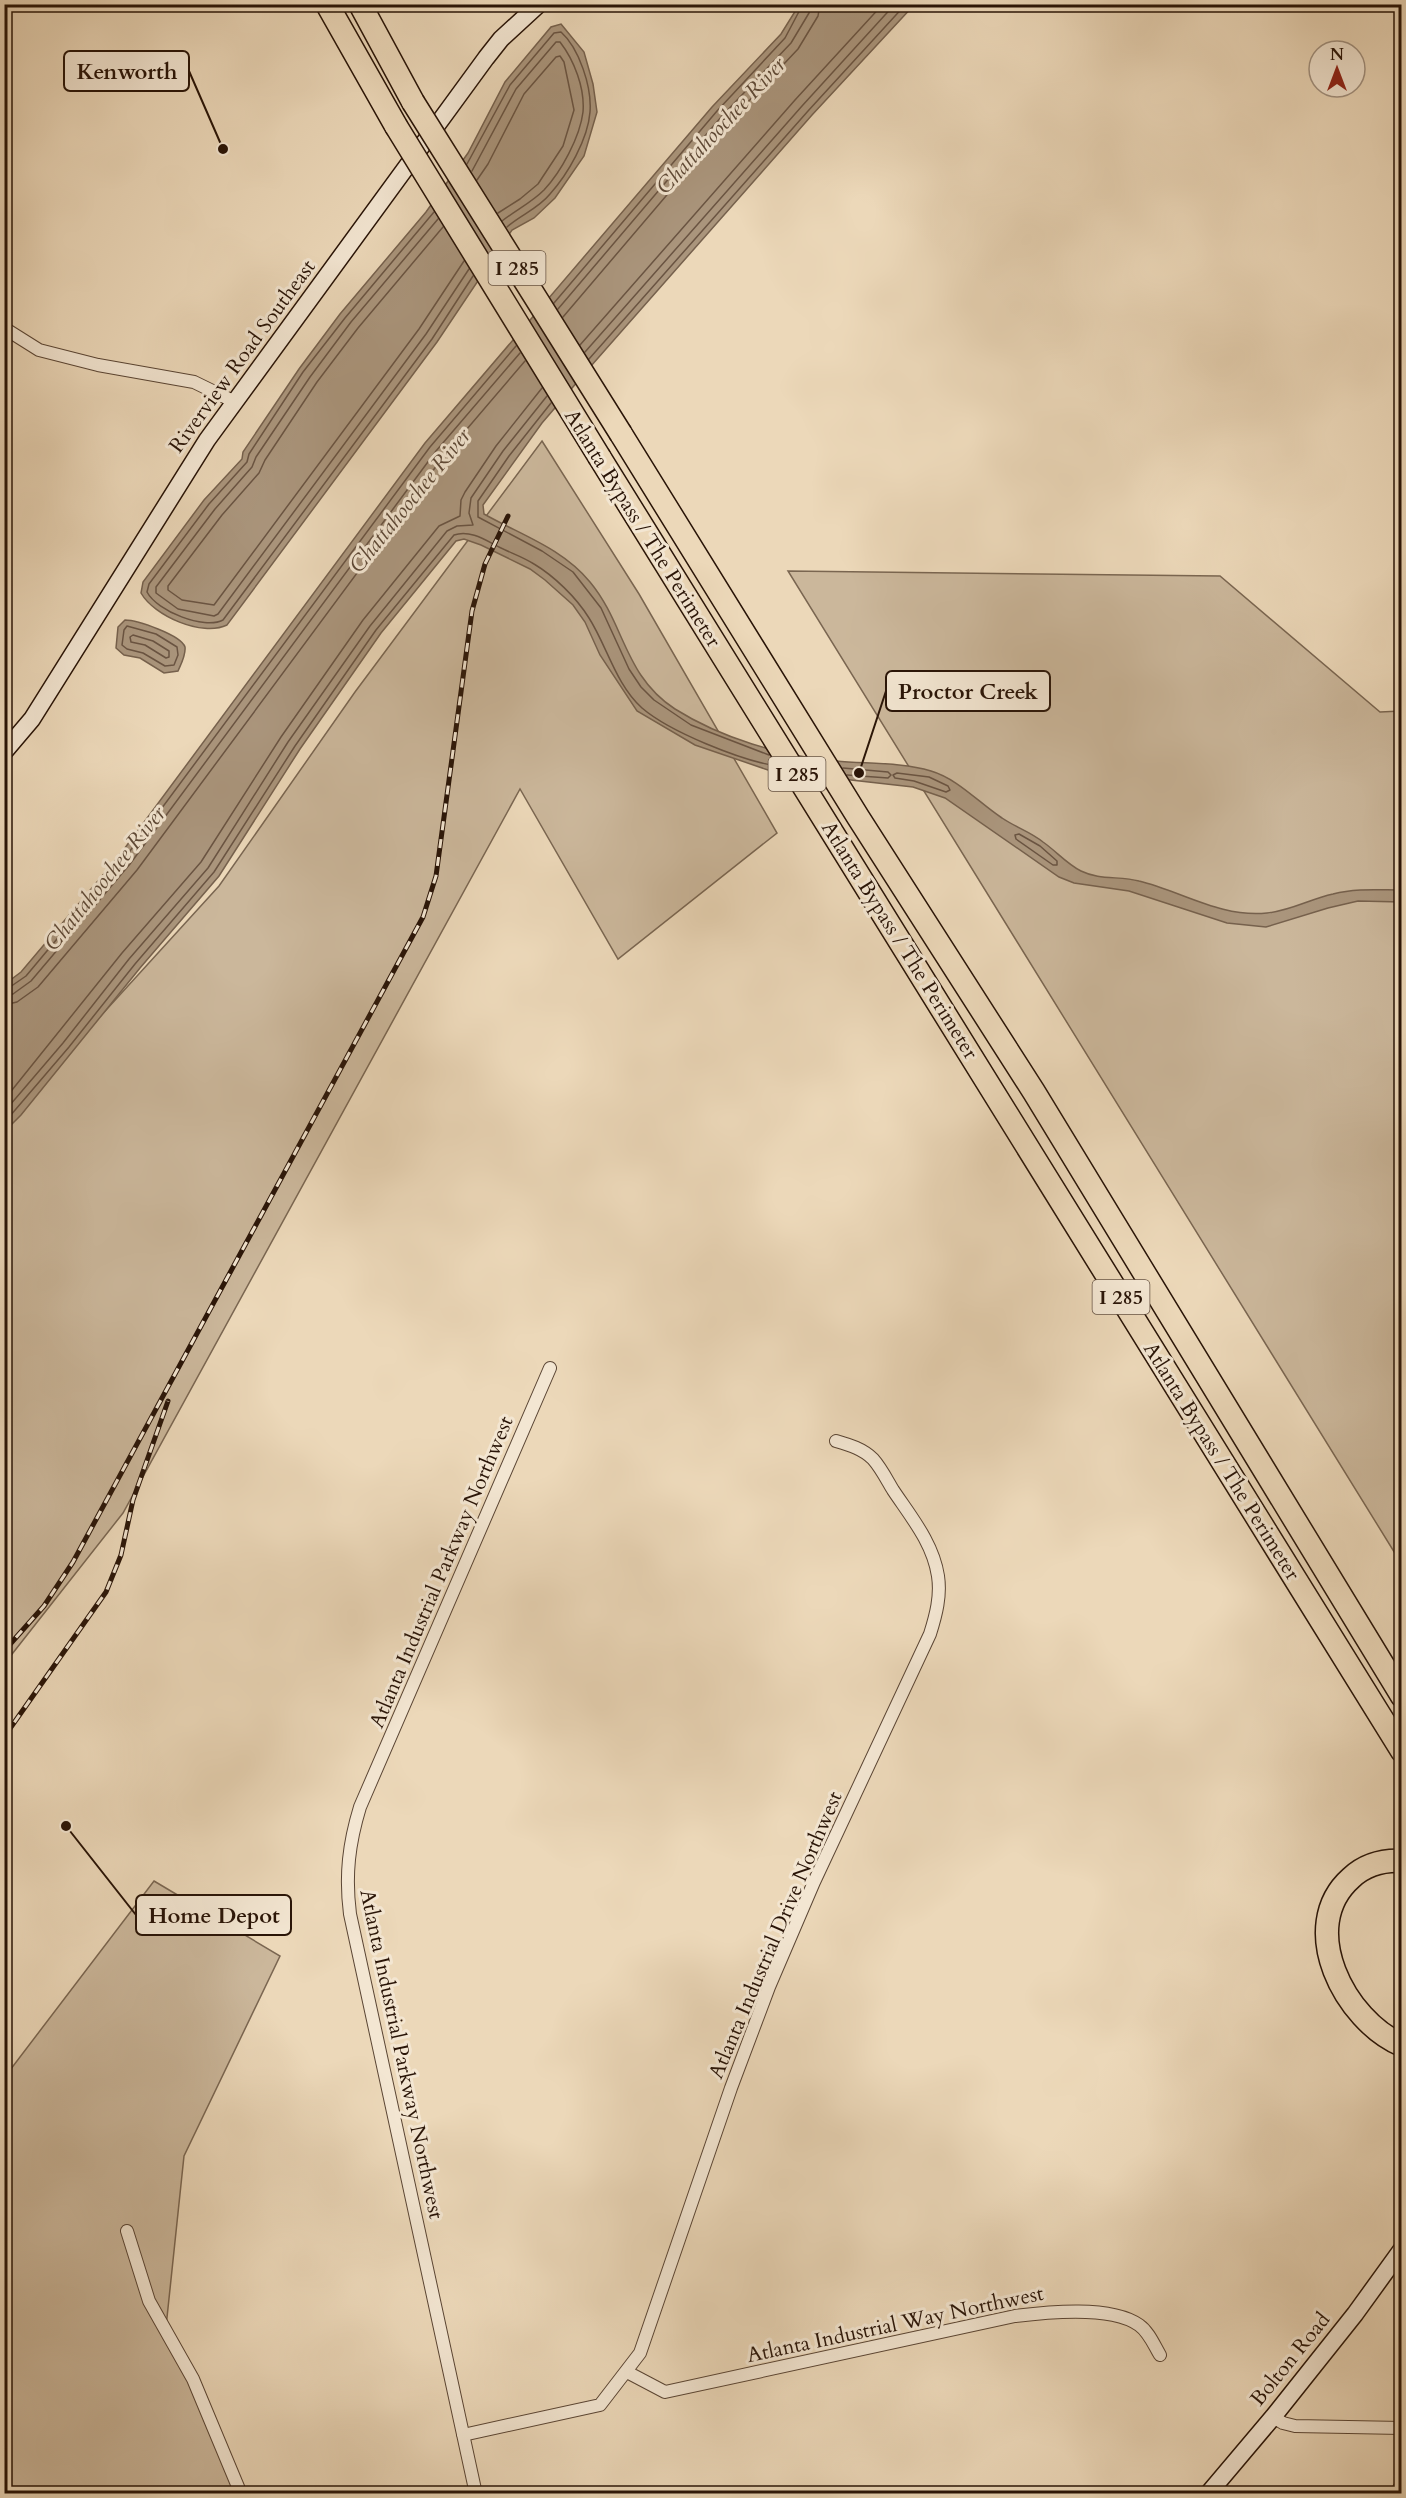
<svg xmlns="http://www.w3.org/2000/svg" width="1406" height="2498" font-family="Cardo,serif">
<style>
.green{fill:#cbb79b;stroke:#7a6651;stroke-width:1.5}
.water{fill:#aa957c;stroke:#76614d;stroke-width:1.5}
.lines{fill:none;stroke-linecap:round;stroke-linejoin:round}
.shore{stroke:#6a5442;stroke-width:1.5}
.street-casing{stroke:#5a4534;stroke-width:14}
.secondary-casing{stroke:#291407;stroke-width:19}
.highway-casing{stroke:#291407;stroke-width:25}
.street{stroke:#f3e6d2;stroke-width:12}
.secondary{stroke:#f3e6d2;stroke-width:16}
.highway{stroke:#ecd8b9;stroke-width:22}
.rail-casing{stroke:#291407;stroke-width:5}
.rail{stroke:#f3e6d2;stroke-width:3;stroke-dasharray:9;stroke-linecap:butt}
.highway-bridge-casing{stroke:#291407;stroke-width:25;stroke-linecap:butt}
.highway-bridge{stroke:#ecd8b9;stroke-width:22}
.labels{text-anchor:middle;stroke-width:6;stroke-linejoin:round;paint-order:stroke}
.shield{fill:#f3e6d2;stroke:#665344;stroke-width:1.5}
.shield-label{font-size:20px;font-weight:bold;fill:#291407}
.street-label{font-size:21px;fill:#291407;stroke:#f3e6d2}
.water-label{font-size:22px;font-style:italic;fill:#5d4836;stroke:#f3e6d2}
.leader{fill:none;stroke:#291407;stroke-width:2}
.callout-dot{fill:#291407;stroke:#f3e6d2;stroke-width:2}
.callout{fill:#f3e6d2;stroke:#291407;stroke-width:2}
.callout-label{font-size:22px;text-anchor:middle;font-weight:bold;fill:#291407}
</style>
<rect width="100%" height="100%" fill="#ecd8b9"/>
<filter id="stains"><feTurbulence type="fractalNoise" baseFrequency=".00333" numOctaves="4"/><feColorMatrix values="0 0 0 0 .2 0 0 0 0 .09 0 0 0 0 .02 0 0 0 .5 -.17"/></filter>
<radialGradient id="worn" r=".72"><stop offset=".6" stop-color="#630" stop-opacity="0"/><stop offset="1" stop-color="#630" stop-opacity=".3"/></radialGradient>
<!-- green -->
<path class="green" d="M 542,441 L 639,594 L 777,833 L 618,959 L 520,789 L 123,1513 L 5,1663 L 5,1121 L 219,886 L 355,692 Z
M 788,571 L 1220,576 L 1380,712 L 1401,711 L 1401,1563 Z
M 154,1881 L 280,1956 L 184,2156 L 166,2327 L 237,2493 L 5,2493 L 4,2078 Z"/>
<!-- water -->
<path class="water" d="M 799,5 L 914,5 L 812,115 L 591,366 L 542,423 L 483,505 L 484,514 C 521,535 562,548 590,582 C 625,624 624,676 675,709 C 721,738 781,756 836,761 C 866,764 901,762 931,771 C 958,779 979,803 1002,818 C 1015,827 1031,832 1043,842 C 1056,851 1067,864 1081,871 C 1099,880 1120,876 1139,881 C 1181,891 1221,918 1267,913 C 1290,911 1310,899 1333,894 C 1356,888 1378,890 1401,890 L 1401,902 L 1358,901 L 1328,908 L 1266,927 L 1227,923 L 1129,891 L 1074,883 L 1059,877 L 945,798 L 913,787 L 771,771 L 695,745 L 637,711 L 600,655 L 585,622 L 573,605 L 545,580 L 530,569 L 481,545 L 464,539 L 456,541 L 381,633 L 300,749 L 219,876 L 140,968 L 21,1115 L 5,1131 L 5,984 L 21,972 L 119,856 L 425,443 L 712,107 L 781,34 Z
M 561,24 L 584,52 L 593,84 L 597,112 L 584,156 L 555,198 L 534,218 L 512,230 L 437,342 L 227,625 C 202,637 154,616 141,593 L 143,582 L 204,500 L 242,459 L 243,452 L 299,369 L 340,314 L 426,212 L 468,153 L 505,82 L 551,27 Z
M 125,620 C 137,620 181,635 185,647 C 186,655 181,664 178,671 L 164,673 L 140,658 L 124,655 L 116,648 L 118,627 Z"/>
<g class="lines">
<!-- shore -->
<path class="shore" d="M 467,164 L 510,85 L 554,33 L 561,32 C 579,48 592,87 590,112 C 588,139 568,174 550,194 C 538,209 520,215 507,227
M 472,171 L 516,89 L 556,42 L 560,42 C 574,60 585,88 583,112 C 580,137 561,172 544,190 C 531,203 516,210 502,221
M 477,180 L 488,164 L 524,94 L 556,57 L 560,56 L 564,62 L 574,110 L 563,146 L 538,184 L 520,199 L 498,213
M 434,212 L 345,318 L 303,372 L 249,454 L 247,462 L 209,504 L 149,584 L 147,592 C 157,611 204,630 223,620 L 432,339 L 473,276
M 438,219 L 351,322 L 310,377 L 256,457 L 252,467 L 215,509 L 156,587 L 156,593 L 178,609 L 214,616 L 218,614 L 426,334 L 469,269
M 443,227 L 358,328 L 317,382 L 265,460 L 259,473 L 222,515 L 168,586 L 168,590 L 182,600 L 214,605 L 419,329 L 464,261
M 554,303 L 717,111 L 785,38 L 803,4
M 558,309 L 722,116 L 791,43 L 809,13 L 811,4
M 563,317 L 729,122 L 798,49 L 818,16 L 820,4
M 580,345 L 795,100 L 883,4
M 585,352 L 802,106 L 895,4
M 589,359 L 808,111 L 906,4
M 551,403 L 509,456 L 478,501 L 478,517 L 542,551 L 573,572 L 601,608 L 629,669 L 641,687 L 654,700 L 691,725 L 769,755
M 127,626 L 156,634 L 177,647 L 178,655 L 174,665 L 165,666 L 143,653 L 127,649 L 122,645 L 124,630 Z
M 133,635 L 153,641 L 169,651 L 169,657 L 166,658 L 145,645 L 131,642 L 130,637 Z
M 843,768 L 888,772 L 891,775 L 888,778 L 847,775
M 897,773 L 929,777 L 948,786 L 950,790 L 946,792 L 914,781 L 895,778 L 893,775 Z
M 1019,834 L 1040,846 L 1057,861 L 1057,865 L 1053,865 L 1016,839 L 1015,835 Z
M 4,988 L 10,987 L 26,976 L 124,859 L 430,447 L 516,346
M 4,996 L 13,994 L 31,981 L 130,864 L 436,451 L 520,353
M 4,1005 L 17,1002 L 38,987 L 137,870 L 443,457 L 525,361
M 4,1100 L 122,953 L 201,862 L 281,737 L 363,620 L 439,526 L 460,516 L 461,500 L 465,492 L 496,446 L 542,388
M 4,1112 L 63,1043 L 129,959 L 208,868 L 288,742 L 370,626 L 447,531 L 457,526 L 473,525 L 469,513 L 471,498 L 503,451 L 547,396
M 4,1123 L 69,1047 L 135,964 L 214,872 L 295,746 L 376,630 L 454,535 C 470,529 487,541 501,548 C 511,553 523,557 534,564 C 554,576 576,597 589,618 C 607,646 616,685 642,708 C 670,732 740,760 776,766"/>
<!-- street casing -->
<g class="street-casing">
<path id="street" d="M 4,328 L 39,350 L 98,365 L 194,382 L 235,402
M 127,2231 L 149,2301 L 193,2379 L 241,2494
M 627,2372 L 665,2392 L 1015,2316 C 1047,2312 1111,2305 1139,2325 C 1149,2332 1154,2345 1160,2355
M 1273,2417 L 1283,2423 L 1295,2426 L 1402,2428
M 463,2435 L 600,2405 L 640,2353 L 731,2088 L 769,1987 L 814,1882 L 930,1634 C 936,1615 941,1596 938,1576 C 933,1543 911,1517 893,1490 C 887,1480 881,1468 873,1459 C 863,1449 850,1445 836,1441
M 476,2494 L 350,1914 C 345,1875 349,1843 360,1807 L 550,1368
M 1396,2494 L 1402,2483"/>
</g>
<!-- secondary casing -->
<g class="secondary-casing">
<path id="secondary" d="M 4,752 L 32,719 L 207,440 L 486,58 L 501,39 L 539,4
M 1208,2494 L 1273,2417 L 1355,2314 L 1402,2249"/>
</g>
<!-- highway casing -->
<g class="highway-casing">
<path id="highway" d="M 327,4 L 396,126
M 360,4 L 413,102
M 621,434 L 858,817 L 1034,1092 L 1402,1696
M 600,458 L 1402,1751
M 1402,1861 C 1383,1860 1365,1865 1351,1878 C 1296,1927 1345,2021 1402,2045"/>
</g>
<!-- street -->
<use href="#street" class="street"/>
<!-- secondary -->
<use href="#secondary" class="secondary"/>
<!-- highway -->
<use href="#highway" class="highway"/>
<!-- rail casing -->
<g class="rail-casing">
<path id="rail" d="M 4,1651 L 44,1606 L 73,1562 L 423,917 L 436,876 L 472,611 L 485,564 L 508,516
M 4,1737 L 106,1592 L 121,1555 L 133,1500 L 168,1401"/>
</g>
<!-- rail -->
<use href="#rail" class="rail"/>
<!-- highway-bridge casing -->
<g class="highway-bridge-casing">
<path id="highway-bridge" d="M 413,102 L 621,434
M 396,126 L 600,458"/>
</g>
<!-- highway-bridge -->
<use href="#highway-bridge" class="highway-bridge"/>
</g>
<g class="labels">
<!-- shield labels -->
<g class="shield">
<rect x="488.5" y="251" width="57" height="34" rx="4.5"/>
<rect x="768.5" y="757" width="57" height="34" rx="4.5"/>
<rect x="1092.5" y="1280" width="57" height="34" rx="4.5"/>
</g>
<g class="shield-label">
<text x="517" y="275">I 285</text>
<text x="797" y="781">I 285</text>
<text x="1121" y="1304">I 285</text>
</g>
<!-- street labels -->
<g class="street-label">
<text transform="translate(242 356) rotate(-54)" y="7">Riverview Road Southeast</text>
<text transform="translate(643 528) rotate(58)" y="7">Atlanta Bypass / The Perimeter</text>
<text transform="translate(900 940) rotate(58)" y="7">Atlanta Bypass / The Perimeter</text>
<text transform="translate(1222 1461) rotate(58)" y="7">Atlanta Bypass / The Perimeter</text>
<text transform="translate(441 1572) rotate(-67)" y="7">Atlanta Industrial Parkway Northwest</text>
<text transform="translate(775 1935) rotate(-67)" y="7">Atlanta Industrial Drive Northwest</text>
<text transform="translate(402 2054) rotate(78)" y="7">Atlanta Industrial Parkway Northwest</text>
<text transform="translate(895 2324) rotate(-12)" y="7">Atlanta Industrial Way Northwest</text>
<text transform="translate(1290 2359) rotate(-51)" y="7">Bolton Road</text>
</g>
<!-- water labels -->
<g class="water-label">
<text transform="translate(720 125) rotate(-47)" y="8">Chattahoochee River</text>
<text transform="translate(409 500) rotate(-51)" y="8">Chattahoochee River</text>
<text transform="translate(104 878) rotate(-51)" y="8">Chattahoochee River</text>
</g>
</g>
<!-- callouts -->
<path class="leader" d="M223 149L189 71M859 773L886 691M66 1826L136 1915"/>
<g class="callout-dot">
<circle cx="223" cy="149" r="6"/>
<circle cx="859" cy="773" r="6"/>
<circle cx="66" cy="1826" r="6"/>
</g>
<g class="callout">
<rect x="64" y="51" width="125" height="40" rx="6"/>
<rect x="886" y="671" width="164" height="40" rx="6"/>
<rect x="136" y="1895" width="155" height="40" rx="6"/>
</g>
<g class="callout-label">
<text x="127" y="79">Kenworth</text>
<text x="968" y="699">Proctor Creek</text>
<text x="214" y="1923">Home Depot</text>
</g>
<!-- margin -->
<rect width="1406" height="2498" fill="none" stroke="#ecd8b9" stroke-width="24"/>
<rect x="6" y="6" width="1394" height="2486" fill="none" stroke="#291407" stroke-width="3"/>
<rect x="12" y="12" width="1382" height="2474" fill="none" stroke="#291407" stroke-width="1.5"/>
<!-- north arrow -->
<g transform="translate(1337 69)"><circle r="28" fill="#f3e6d2" stroke="#a29281" stroke-width="1.5"/>
<path d="M0-4.5L10 22L0 15L-10 22Z" fill="#8f2418"/>
<text y="-9" font-size="16" font-weight="bold" text-anchor="middle" fill="#291407">N</text>
</g>
<rect width="100%" height="100%" filter="url(#stains)"/>
<rect width="100%" height="100%" fill="url(#worn)"/>
</svg>
